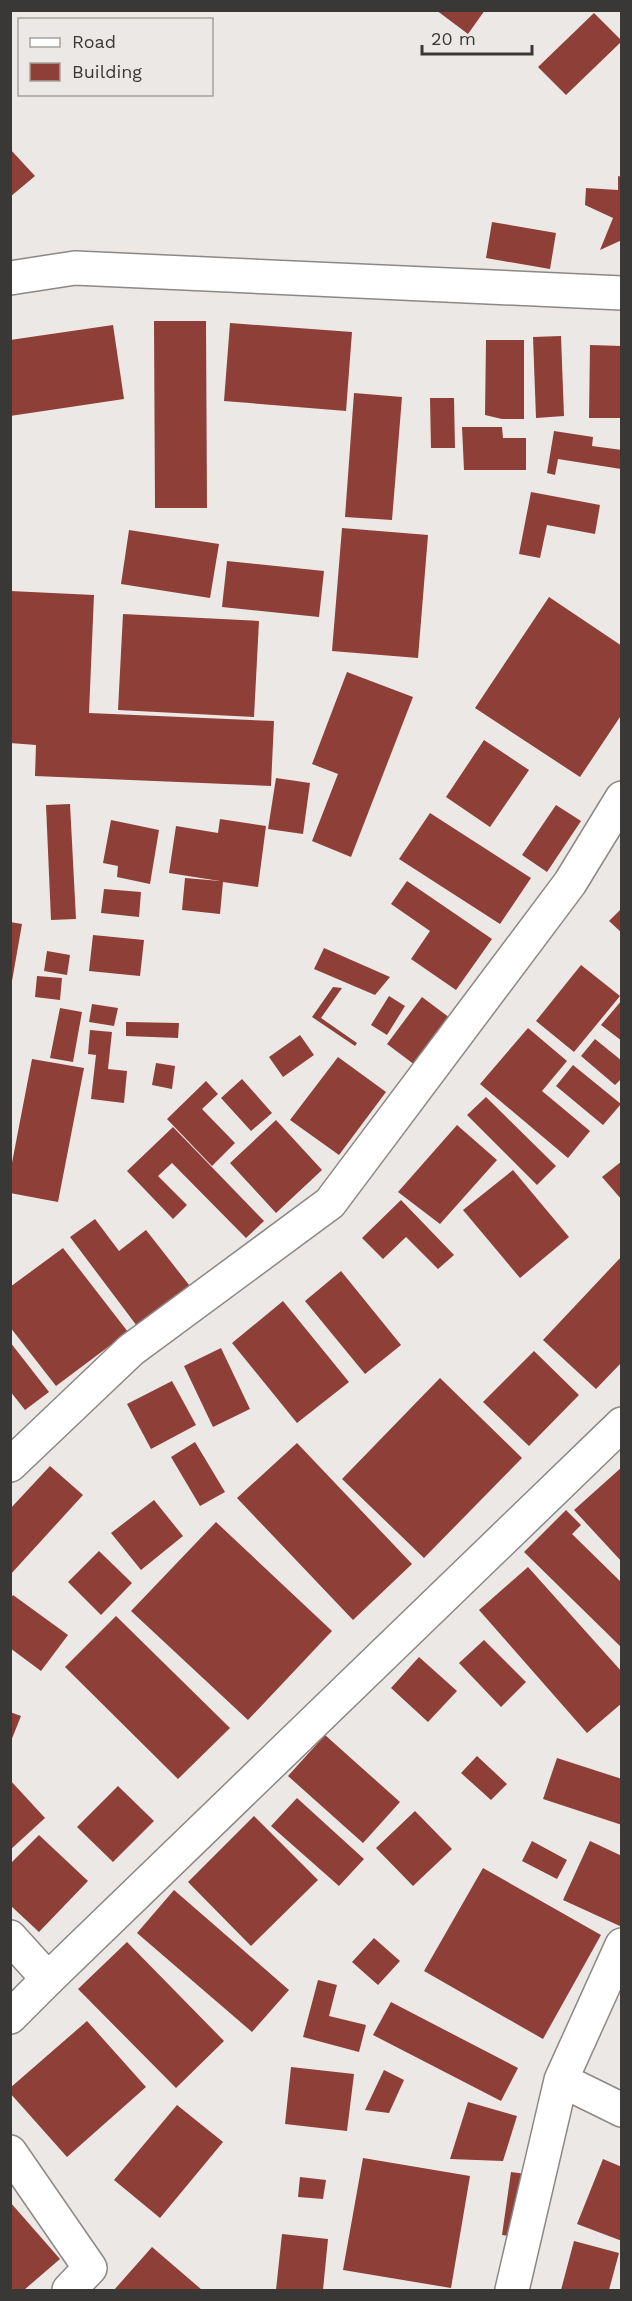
<svg xmlns="http://www.w3.org/2000/svg" width="632" height="2301" font-family="'Work Sans',sans-serif">
<style>
.building{fill:#8e3f38}
.lines{fill:none;stroke-linecap:round;stroke-linejoin:round}
.minor-casing{stroke:#8c8885;stroke-width:36}
.secondary-casing{stroke:#8c8885;stroke-width:36}
.minor{stroke:#fff;stroke-width:33}
.secondary{stroke:#fff;stroke-width:33}
</style>
<rect width="100%" height="100%" fill="#ece8e5"/>
<!-- building -->
<path class="building" d="M 436,10 L 485,10 L 468,34 Z
M 594,13 L 622,41 L 566,95 L 538,67 Z
M 10,149 L 35,176 L 10,197 Z
M 618,176 L 622,177 L 622,240 L 600,250 L 613,218 L 585,205 L 586,188 L 618,190 Z
M 492,222 L 556,233 L 550,269 L 486,258 Z
M 154,321 L 206,321 L 207,508 L 155,508 Z
M 230,323 L 352,332 L 346,411 L 224,401 Z
M 113,325 L 124,399 L 10,416 L 10,340 Z
M 561,336 L 564,416 L 536,418 L 533,337 Z
M 486,340 L 524,340 L 524,419 L 502,419 L 485,415 Z
M 590,345 L 622,346 L 622,418 L 589,418 Z
M 354,393 L 402,397 L 392,520 L 345,517 Z
M 430,398 L 454,398 L 455,448 L 431,448 Z
M 462,427 L 502,427 L 503,438 L 526,438 L 526,470 L 464,470 Z
M 554,431 L 593,437 L 592,446 L 622,450 L 621,469 L 558,459 L 555,475 L 547,473 Z
M 531,492 L 600,505 L 595,534 L 547,525 L 540,558 L 519,554 Z
M 342,528 L 428,535 L 418,658 L 332,651 Z
M 129,530 L 219,544 L 210,598 L 121,584 Z
M 227,561 L 324,571 L 319,617 L 222,607 Z
M 10,591 L 94,595 L 89,713 L 274,721 L 271,786 L 35,776 L 36,745 L 10,743 Z
M 549,597 L 622,646 L 622,714 L 580,777 L 475,708 Z
M 123,614 L 259,621 L 254,717 L 118,710 Z
M 347,672 L 413,697 L 351,857 L 312,841 L 338,774 L 312,764 Z
M 484,740 L 529,770 L 490,827 L 446,797 Z
M 276,778 L 310,783 L 303,834 L 268,829 Z
M 70,804 L 76,919 L 51,920 L 46,805 Z
M 556,805 L 581,821 L 547,872 L 522,855 Z
M 430,813 L 531,878 L 500,924 L 399,859 Z
M 220,819 L 266,826 L 258,887 L 223,882 L 220,914 L 182,910 L 185,878 L 220,881 L 169,873 L 176,826 L 218,833 Z
M 111,820 L 159,830 L 150,884 L 117,877 L 118,866 L 103,863 Z
M 407,881 L 492,939 L 456,990 L 411,959 L 430,931 L 391,904 Z
M 104,889 L 141,892 L 139,917 L 101,913 Z
M 622,908 L 622,933 L 609,921 Z
M 10,922 L 22,924 L 12,981 L 10,981 Z
M 93,935 L 144,940 L 140,976 L 89,971 Z
M 324,948 L 390,977 L 375,995 L 314,969 Z
M 47,951 L 70,955 L 67,975 L 44,971 Z
M 581,965 L 620,996 L 574,1052 L 536,1021 Z
M 37,976 L 62,978 L 60,1000 L 35,997 Z
M 333,987 L 342,988 L 321,1018 L 357,1043 L 355,1046 L 312,1017 Z
M 389,996 L 405,1006 L 387,1035 L 371,1025 Z
M 422,997 L 450,1018 L 415,1065 L 387,1044 Z
M 622,1000 L 622,1041 L 601,1025 Z
M 92,1004 L 118,1008 L 114,1026 L 89,1022 Z
M 60,1008 L 82,1012 L 73,1062 L 50,1058 Z
M 126,1022 L 179,1023 L 178,1038 L 126,1036 Z
M 528,1028 L 567,1061 L 542,1091 L 590,1131 L 568,1158 L 480,1084 Z
M 90,1030 L 112,1032 L 108,1069 L 127,1071 L 124,1103 L 91,1099 L 96,1055 L 88,1054 Z
M 300,1035 L 314,1055 L 283,1077 L 269,1057 Z
M 595,1039 L 622,1061 L 622,1078 L 615,1085 L 581,1056 Z
M 338,1057 L 386,1092 L 339,1155 L 290,1120 Z
M 32,1059 L 84,1068 L 58,1202 L 10,1193 L 10,1173 Z
M 156,1063 L 175,1066 L 172,1089 L 152,1085 Z
M 573,1065 L 621,1104 L 603,1125 L 556,1086 Z
M 242,1079 L 272,1113 L 251,1131 L 221,1098 Z
M 206,1081 L 218,1094 L 202,1109 L 235,1143 L 212,1166 L 167,1119 Z
M 486,1097 L 556,1166 L 537,1185 L 467,1115 Z
M 276,1120 L 322,1170 L 276,1213 L 230,1163 Z
M 457,1125 L 497,1160 L 440,1224 L 398,1192 Z
M 173,1127 L 264,1221 L 246,1238 L 172,1163 L 158,1176 L 187,1205 L 173,1219 L 127,1171 Z
M 622,1161 L 622,1200 L 602,1177 Z
M 513,1170 L 569,1237 L 520,1278 L 463,1210 Z
M 401,1200 L 454,1255 L 438,1269 L 406,1237 L 383,1259 L 362,1238 Z
M 95,1219 L 119,1251 L 146,1230 L 193,1290 L 140,1330 L 70,1237 Z
M 63,1248 L 128,1332 L 56,1386 L 10,1327 L 10,1287 Z
M 622,1256 L 622,1362 L 596,1389 L 543,1340 Z
M 341,1271 L 401,1345 L 365,1374 L 305,1301 Z
M 283,1301 L 349,1382 L 297,1423 L 232,1343 Z
M 10,1342 L 49,1392 L 25,1410 L 10,1391 Z
M 221,1348 L 250,1409 L 213,1427 L 184,1366 Z
M 534,1351 L 579,1395 L 529,1446 L 483,1402 Z
M 440,1378 L 522,1458 L 424,1558 L 342,1479 Z
M 172,1381 L 196,1425 L 151,1449 L 127,1404 Z
M 195,1442 L 225,1492 L 200,1506 L 171,1457 Z
M 297,1443 L 412,1564 L 353,1620 L 237,1498 Z
M 50,1466 L 83,1495 L 10,1575 L 10,1509 Z
M 622,1467 L 622,1562 L 574,1510 Z
M 154,1500 L 183,1536 L 141,1570 L 111,1533 Z
M 566,1510 L 581,1525 L 572,1534 L 622,1583 L 622,1648 L 524,1552 Z
M 216,1522 L 332,1631 L 248,1720 L 131,1611 Z
M 99,1551 L 132,1583 L 101,1615 L 68,1582 Z
M 528,1567 L 622,1672 L 622,1703 L 587,1733 L 479,1610 Z
M 13,1595 L 68,1635 L 41,1671 L 10,1648 L 10,1599 Z
M 116,1616 L 230,1728 L 178,1779 L 65,1667 Z
M 484,1640 L 526,1682 L 501,1707 L 459,1663 Z
M 419,1657 L 457,1691 L 428,1722 L 391,1688 Z
M 10,1712 L 21,1716 L 11,1741 L 10,1740 Z
M 325,1735 L 400,1802 L 363,1843 L 288,1776 Z
M 477,1756 L 507,1784 L 491,1800 L 461,1773 Z
M 557,1758 L 622,1779 L 622,1825 L 543,1799 Z
M 10,1780 L 45,1818 L 10,1850 Z
M 118,1786 L 154,1821 L 113,1862 L 77,1827 Z
M 297,1798 L 364,1859 L 339,1886 L 271,1826 Z
M 415,1811 L 452,1849 L 413,1886 L 376,1848 Z
M 254,1816 L 318,1880 L 251,1946 L 188,1882 Z
M 39,1835 L 88,1881 L 39,1932 L 10,1905 L 10,1864 Z
M 532,1841 L 567,1860 L 557,1879 L 522,1861 Z
M 590,1841 L 622,1856 L 622,1927 L 563,1900 Z
M 483,1868 L 601,1935 L 543,2039 L 424,1971 Z
M 174,1890 L 289,1990 L 252,2032 L 137,1933 Z
M 374,1938 L 400,1961 L 378,1985 L 352,1962 Z
M 127,1942 L 224,2041 L 176,2088 L 78,1989 Z
M 318,1980 L 337,1985 L 329,2016 L 366,2025 L 359,2052 L 303,2037 Z
M 391,2002 L 518,2068 L 501,2101 L 373,2035 Z
M 87,2021 L 146,2087 L 67,2157 L 10,2093 L 10,2088 Z
M 291,2067 L 354,2074 L 347,2131 L 285,2124 Z
M 384,2070 L 404,2080 L 389,2113 L 365,2110 Z
M 468,2102 L 517,2116 L 503,2161 L 450,2159 Z
M 177,2105 L 223,2142 L 160,2218 L 114,2180 Z
M 363,2158 L 470,2176 L 451,2288 L 343,2270 Z
M 603,2159 L 622,2167 L 622,2241 L 577,2224 Z
M 511,2172 L 526,2174 L 517,2237 L 502,2235 Z
M 300,2177 L 326,2180 L 323,2199 L 298,2197 Z
M 10,2202 L 60,2259 L 24,2290 L 14,2290 L 10,2287 Z
M 282,2234 L 328,2239 L 323,2290 L 276,2290 Z
M 574,2241 L 619,2253 L 609,2290 L 561,2290 Z
M 152,2247 L 202,2290 L 114,2290 Z"/>
<g class="lines">
<!-- minor casing -->
<g class="minor-casing">
<path id="minor" d="M 10,278 L 75,268 L 622,293
M 10,1465 L 131,1350 L 330,1203 L 570,883 L 622,798
M 10,1937 L 48,1979
M 561,2080 L 622,2110
M 10,2152 L 90,2268 L 69,2290
M 512,2290 L 561,2080 L 622,1945"/>
</g>
<!-- secondary casing -->
<g class="secondary-casing">
<path id="secondary" d="M 10,2017 L 48,1979 L 622,1424"/>
</g>
<!-- minor -->
<use href="#minor" class="minor"/>
<!-- secondary -->
<use href="#secondary" class="secondary"/>
</g>
<!-- border -->
<rect width="632" height="2301" fill="none" stroke="#3a3837" stroke-width="24"/>
<!-- legend -->
<rect x="18" y="18" width="195" height="78" fill="#ece8e5" stroke="#a5a29f" stroke-width="1.5"/>
<rect x="30" y="38" width="30" height="9" fill="#ffffff" stroke="#a5a29f" stroke-width="1.5"/>
<text x="72" y="48" font-size="18" fill="#3a3837">Road</text>
<rect x="30" y="63" width="30" height="18" fill="#8e3f38" stroke="#a5a29f" stroke-width="1.5"/>
<text x="72" y="78" font-size="18" fill="#3a3837">Building</text>
<!-- scale -->
<path d="M422 45v9h110v-9" fill="none" stroke="#3a3837" stroke-width="3"/>
<text x="431" y="45" font-size="18" fill="#3a3837" stroke="#ece8e5" stroke-width="4.5" paint-order="stroke">20 m</text>
</svg>
